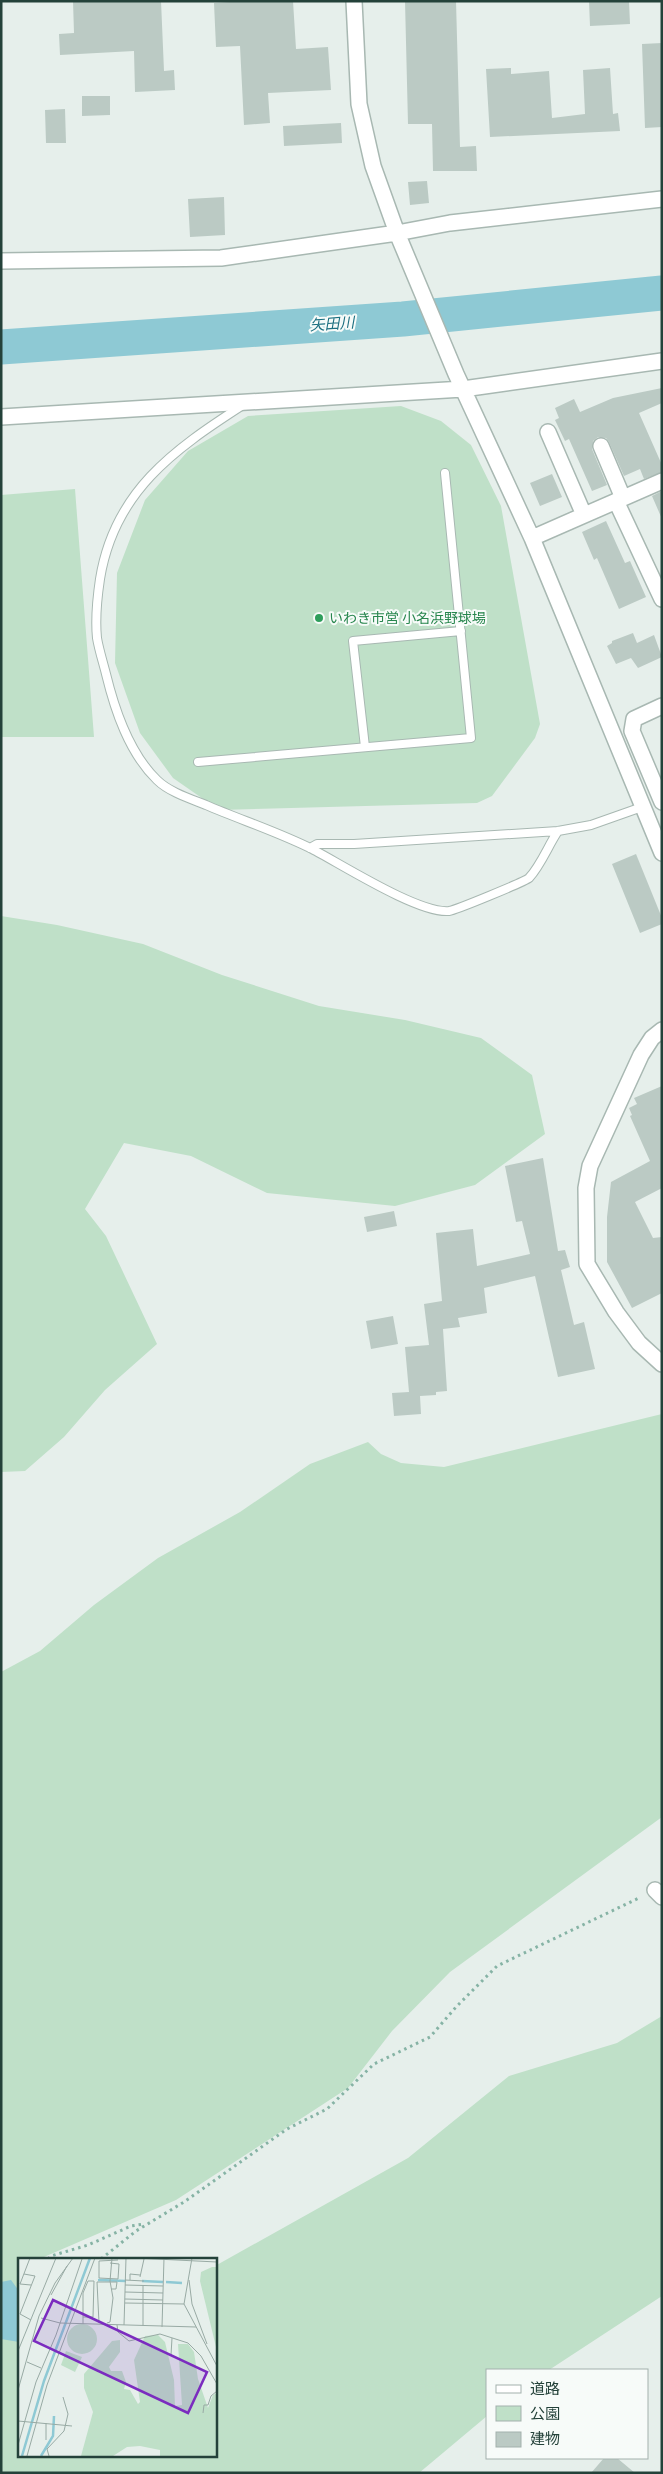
<svg xmlns="http://www.w3.org/2000/svg" width="663" height="2474" font-family="'Exo 2','Noto Sans JP',sans-serif">
<style>
.green{fill:#bfe0c8}
.water{fill:#8ec9d4}
.lines{fill:none;stroke-linecap:round;stroke-linejoin:round}
.river{stroke:#8ec9d4;stroke-width:35}
.building{fill:#bbcac4}
.service-casing{stroke:#a8b8b2;stroke-width:10}
.minor-casing{stroke:#a8b8b2;stroke-width:18}
.path{stroke:#86b3a5;stroke-width:3;stroke-dasharray:2.5 4;stroke-linecap:butt}
.service{stroke:#fff;stroke-width:8}
.minor{stroke:#fff;stroke-width:15}
.leisure-dot{fill:#2e9e5b;stroke:#f7fbf9;stroke-width:2}
.labels{text-anchor:middle;stroke-width:4;stroke-linejoin:round;paint-order:stroke}
.leisure-label{font-size:14px;fill:#27864d;stroke:#f7fbf9;text-anchor:start}
.water-label{font-size:15px;font-style:italic;fill:#1c6f80;stroke:#f7fbf9}
.inset-river{fill:none;stroke:#8ec9d4;stroke-width:2.5}
.inset-road{fill:none;stroke:#98aaa4;stroke-width:1}
.view{fill:#7b2cbf;fill-opacity:0.15;stroke:#7b2cbf;stroke-width:2.5}
.inset-edge{fill:none;stroke:#24423a;stroke-width:2.5}
</style>
<rect width="100%" height="100%" fill="#e6efeb"/>
<!-- green -->
<path class="green" d="M 401,406 L 441,421 L 471,445 L 501,506 L 540,724 L 535,738 L 492,796 L 477,803 L 219,810 L 173,778 L 140,733 L 115,663 L 117,573 L 145,500 L 188,451 L 248,416 Z
M 75,489 L 94,737 L 1,737 L 1,495 Z
M 1,916 L 57,925 L 143,944 L 222,975 L 319,1006 L 405,1020 L 481,1038 L 532,1075 L 545,1134 L 475,1185 L 395,1206 L 267,1193 L 191,1156 L 124,1143 L 85,1209 L 106,1236 L 157,1344 L 105,1390 L 64,1437 L 25,1471 L 1,1472 Z
M 662,1414 L 662,1817 L 450,1972 L 392,2031 L 348,2088 L 176,2200 L 44,2257 L 19,2257 L 19,2455 L 215,2455 L 215,2266 L 408,2158 L 509,2076 L 617,2043 L 662,2016 L 662,2296 L 549,2370 L 487,2370 L 487,2416 L 419,2473 L 1,2473 L 1,1672 L 40,1651 L 94,1605 L 158,1558 L 240,1512 L 310,1464 L 368,1442 L 381,1454 L 401,1463 L 444,1467 Z"/>
<!-- water -->
<path class="water" d="M 11,2280 L 19,2291 L 19,2342 L 1,2339 L 1,2282 Z"/>
<g class="lines">
<!-- river -->
<path class="river" d="M 1,347 L 403,319 L 662,293"/>
</g>
<!-- building -->
<path class="building" d="M 73,1 L 161,1 L 164,71 L 174,70 L 175,90 L 135,92 L 134,51 L 60,55 L 59,34 L 74,33 Z
M 245,1 L 293,1 L 296,49 L 328,47 L 331,90 L 268,93 L 270,123 L 244,125 L 240,46 L 216,47 L 214,3 Z
M 405,1 L 456,1 L 460,147 L 476,146 L 477,171 L 433,171 L 432,124 L 408,124 Z
M 589,1 L 629,1 L 630,24 L 590,26 Z
M 662,43 L 662,127 L 645,128 L 642,44 Z
M 511,68 L 511,74 L 549,71 L 552,118 L 585,114 L 583,70 L 610,68 L 613,114 L 618,113 L 620,131 L 490,137 L 486,69 Z
M 82,96 L 110,96 L 110,115 L 82,116 Z
M 65,109 L 66,143 L 46,143 L 45,110 Z
M 341,123 L 342,143 L 284,146 L 283,126 Z
M 427,181 L 429,203 L 410,205 L 408,182 Z
M 224,197 L 225,235 L 190,237 L 188,199 Z
M 662,388 L 662,403 L 639,413 L 662,465 L 662,472 L 644,479 L 640,469 L 624,476 L 609,442 L 606,438 L 598,437 L 593,441 L 592,449 L 607,485 L 592,491 L 569,439 L 565,441 L 555,420 L 559,418 L 555,408 L 574,399 L 580,412 L 613,398 Z
M 552,474 L 562,497 L 540,506 L 530,483 Z
M 662,491 L 662,519 L 652,496 Z
M 606,521 L 625,563 L 630,561 L 646,597 L 619,609 L 597,558 L 594,560 L 582,532 Z
M 633,633 L 637,643 L 654,635 L 662,657 L 638,668 L 631,658 L 616,664 L 607,646 L 612,643 L 612,641 Z
M 636,854 L 662,918 L 662,924 L 640,933 L 612,864 Z
M 662,1086 L 662,1188 L 635,1202 L 653,1238 L 662,1237 L 662,1293 L 632,1308 L 607,1262 L 607,1217 L 611,1182 L 650,1161 L 630,1116 L 632,1115 L 629,1108 L 637,1104 L 634,1098 Z
M 543,1158 L 558,1251 L 565,1250 L 570,1267 L 561,1270 L 574,1325 L 584,1322 L 595,1369 L 558,1377 L 535,1276 L 484,1288 L 487,1313 L 458,1318 L 460,1327 L 443,1329 L 447,1391 L 436,1392 L 436,1395 L 420,1396 L 421,1414 L 394,1416 L 392,1393 L 409,1392 L 405,1347 L 429,1345 L 424,1304 L 442,1301 L 436,1233 L 473,1229 L 477,1266 L 530,1254 L 522,1221 L 516,1222 L 505,1166 Z
M 394,1211 L 397,1226 L 367,1232 L 364,1217 Z
M 393,1316 L 398,1344 L 371,1349 L 366,1321 Z
M 604,2458 L 617,2458 L 635,2473 L 591,2473 Z"/>
<g class="lines">
<!-- service casing -->
<g class="service-casing">
<path id="service" d="M 243,405 C 173,450 114,492 100,579 C 97,599 95,618 97,638 C 99,650 103,662 106,674 C 115,711 129,753 157,780 C 169,792 191,799 206,805 C 241,820 278,832 312,849 C 341,864 419,914 449,911 C 456,910 524,882 529,878 C 541,865 548,846 558,831
M 365,747 L 353,641 L 461,631
M 198,762 L 471,738 L 445,473
M 310,848 L 317,844 L 354,844 L 558,831 L 591,825 L 642,807"/>
</g>
<!-- minor casing -->
<g class="minor-casing">
<path id="minor" d="M 354,1 L 359,104 L 373,166 L 397,233 L 456,374 L 532,538 L 662,853
M 1,261 L 221,258 L 397,233 L 450,223 L 662,199
M 1,417 L 463,389 L 662,361
M 548,432 L 584,515
M 601,446 L 623,498
M 616,501 L 662,599
M 532,538 L 662,481
M 662,706 L 634,719 L 632,731 L 662,802
M 662,1030 L 652,1038 L 641,1055 L 590,1166 L 586,1188 L 587,1264 L 616,1312 L 639,1343 L 662,1364
M 655,1890 L 662,1897"/>
</g>
<!-- path -->
<path class="path" d="M 48,2259 L 51,2256 L 88,2245 L 131,2226 L 144,2224
M 101,2259 L 136,2231 L 184,2202 L 287,2129 L 327,2109 L 374,2064 L 430,2037 L 456,2007 L 497,1966 L 641,1897"/>
<!-- service -->
<use href="#service" class="service"/>
<!-- minor -->
<use href="#minor" class="minor"/>
</g>
<!-- markers -->
<circle class="leisure-dot" cx="319" cy="618" r="5"/>
<g class="labels">
<!-- leisure labels -->
<g class="leisure-label">
<text x="329" y="623">いわき市営 小名浜野球場</text>
</g>
<!-- water labels -->
<g class="water-label">
<text transform="translate(332 324) rotate(-4)" y="5">矢田川</text>
</g>
</g>
<!-- overview -->
<g transform="translate(18 2258)">
<rect width="199" height="199" fill="#e6efeb"/>
<path d="M 194,9 L 199,9 L 199,93 L 182,23 L 183,14 ZM49 81a15 15 0 1 1 30 0a15 15 0 1 1-30 0ZM 127,78 L 140,77 L 147,84 L 156,122 L 157,148 L 164,147 L 160,86 L 170,86 L 176,94 L 180,121 L 190,150 L 195,137 L 199,135 L 199,198 L 142,198 L 142,192 L 122,188 L 109,189 L 95,198 L 63,198 L 75,154 L 66,130 L 66,116 L 94,83 L 102,82 L 102,94 L 91,109 L 93,113 L 104,113 L 108,124 L 106,131 L 112,132 L 120,146 L 122,144 L 116,102 ZM 48,93 L 64,99 L 57,114 L 43,107 Z" fill="#bfe0c8"/>
<path class="inset-river" d="M 80,22 L 108,23M 124,23 L 145,24M 148,24 L 164,25M 4,198 L 26,123 L 72,0M 23,198 L 35,178 L 36,158"/>
<path class="inset-road" d="M 12,0 L 2,26 L 13,27M 58,0 L 83,0M 118,0 L 199,4M 174,0 L 166,46 L 199,108M 92,5 L 101,6 L 100,21 L 81,20 L 81,3 L 100,2M 6,16 L 17,18 L 2,56 L 13,62M 122,19 L 126,1M 107,22 L 126,23M 112,22 L 112,16 L 122,17M 171,22 L 174,46 L 189,86M 107,27 L 145,28M 107,34 L 145,35M 33,37 L 49,8M 107,41 L 145,42M 107,45 L 166,46M 23,60 L 42,65 L 178,69M 81,65 L 79,24 L 99,24 L 98,31 L 93,31M 89,65 L 92,64 L 95,40 L 92,23 L 94,0M 65,66 L 65,35 L 70,23 L 76,23 L 75,59 L 65,59M 99,67 L 100,74 L 111,83 L 142,76 L 170,85 L 183,98 L 199,126M 106,67 L 108,0M 125,68 L 125,27M 144,69 L 146,0M 0,93 L 38,0M 153,97 L 154,80M 9,104 L 23,110M 0,132 L 21,58 L 37,25 L 55,0M 185,155 L 186,147 L 190,147 L 193,138 L 199,133M 0,163 L 54,168M 28,182 L 28,165M 0,187 L 18,124 L 38,77 L 64,1M 9,198 L 29,127 L 77,0M 31,198 L 29,191 L 46,173 L 50,156 L 45,139"/>
<path class="view" d="M 35,42 L 189,114 L 170,155 L 16,83 Z"/>
<rect width="199" height="199" class="inset-edge"/>
</g>
<!-- border -->
<rect width="663" height="2474" fill="none" stroke="#24423a" stroke-width="5"/>
<!-- legend -->
<rect x="486" y="2369" width="162" height="90" fill="#f7fbf9" stroke="#a3b1ad"/>
<rect x="496" y="2385" width="25" height="8" fill="#ffffff" stroke="#a3b1ad"/>
<text x="530" y="2394" font-size="15" fill="#24423a">道路</text>
<rect x="496" y="2406" width="25" height="15" fill="#bfe0c8" stroke="#a3b1ad"/>
<text x="530" y="2419" font-size="15" fill="#24423a">公園</text>
<rect x="496" y="2432" width="25" height="15" fill="#bbcac4" stroke="#a3b1ad"/>
<text x="530" y="2444" font-size="15" fill="#24423a">建物</text>
</svg>
